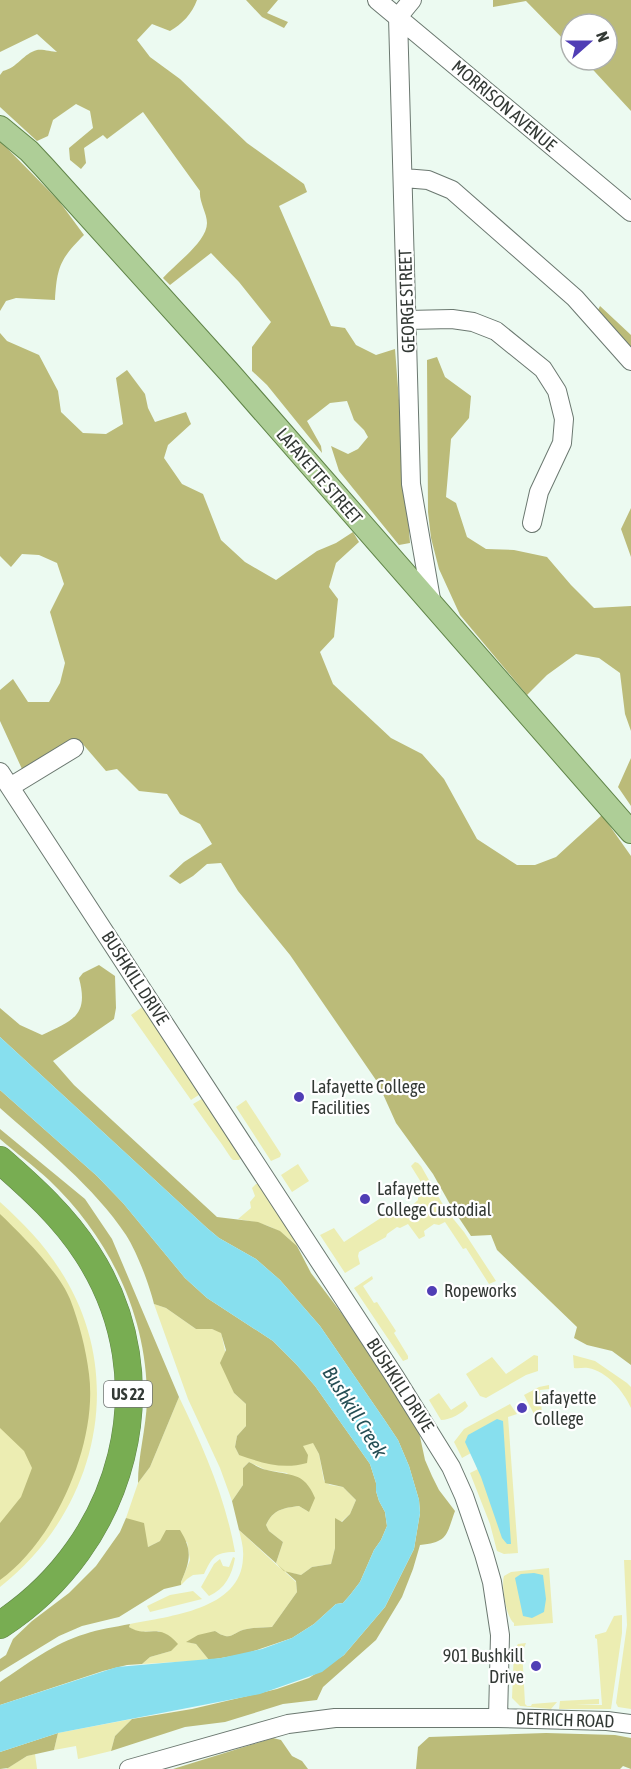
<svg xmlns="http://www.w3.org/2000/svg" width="631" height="1769" font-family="'Asap Condensed',sans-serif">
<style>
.green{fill:#ecedb2}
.forest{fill:#bbbb79}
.water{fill:#87dfee}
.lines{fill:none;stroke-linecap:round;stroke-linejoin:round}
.minor-casing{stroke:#6b7870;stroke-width:20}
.major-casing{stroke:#608448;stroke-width:24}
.highway-casing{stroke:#608448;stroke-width:28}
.minor{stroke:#fff;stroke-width:18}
.major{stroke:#aece97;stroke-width:22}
.highway{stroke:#78ad52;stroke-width:27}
.poi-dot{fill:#503eb5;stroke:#fff;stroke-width:2}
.labels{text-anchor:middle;stroke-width:4.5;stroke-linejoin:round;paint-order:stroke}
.shield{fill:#fff;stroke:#707472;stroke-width:1.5}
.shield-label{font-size:16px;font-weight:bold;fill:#333935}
.street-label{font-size:18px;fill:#333935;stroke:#fff}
.poi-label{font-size:18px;fill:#333935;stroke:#fff;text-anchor:start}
.water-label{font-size:20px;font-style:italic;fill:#264f55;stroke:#fff}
</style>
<rect width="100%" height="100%" fill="#ecfaf1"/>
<!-- green -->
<path class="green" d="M 145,1005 L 202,1093 L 191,1100 L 131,1015 Z
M 205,1097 L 242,1157 L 239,1160 L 233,1160 L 231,1158 C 219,1139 205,1122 193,1104 Z
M 246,1100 L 281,1154 L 280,1157 L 271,1161 L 236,1107 Z
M 415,1162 L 418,1163 L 421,1166 L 446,1210 L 464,1232 L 496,1281 L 489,1284 L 466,1248 L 463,1249 L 445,1222 L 439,1225 L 434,1224 L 424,1231 L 425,1236 L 419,1239 L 408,1224 L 400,1228 L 397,1227 L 387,1234 L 386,1237 L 359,1252 L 358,1256 L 360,1264 L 345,1273 L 320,1235 L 334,1228 L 344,1242 L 396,1208 L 398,1210 L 407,1210 L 418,1200 L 418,1192 L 424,1187 L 411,1166 Z
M 298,1164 L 309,1181 L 292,1192 L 281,1175 Z
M 256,1184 L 259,1184 L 299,1242 L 297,1246 C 276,1226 266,1224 238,1219 L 251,1208 L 250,1202 L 255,1196 L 252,1188 Z
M 0,1202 C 22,1222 44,1244 60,1270 C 129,1376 97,1511 0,1587 Z
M 372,1276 L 373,1279 L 363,1286 L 374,1303 L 377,1302 L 396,1331 L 394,1333 L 408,1356 L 408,1359 L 403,1361 L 354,1288 Z
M 154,1304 L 166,1308 L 196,1329 L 212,1329 L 221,1332 L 234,1393 L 246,1404 L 246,1426 L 237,1436 L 235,1447 L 239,1455 L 302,1446 L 313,1442 L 319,1454 L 324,1481 L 330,1485 L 343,1487 L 356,1500 L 350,1514 L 341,1522 L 336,1519 L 335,1548 L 331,1564 L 312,1567 L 301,1575 L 285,1572 L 296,1582 L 297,1592 L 272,1627 C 264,1628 255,1627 247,1629 C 232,1631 233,1643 215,1631 L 187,1642 L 196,1644 L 209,1660 L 142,1664 L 150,1657 L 171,1651 L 159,1631 L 137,1632 L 129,1627 L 130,1624 C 169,1616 241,1610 243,1558 C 244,1548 241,1539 239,1530 L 281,1569 L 276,1563 L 283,1542 L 269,1531 L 266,1525 C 273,1509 284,1508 299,1506 L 309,1512 L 287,1473 L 266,1470 L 249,1462 L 243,1468 L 243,1485 L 232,1501 L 220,1468 L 188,1399 Z
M 534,1355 L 538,1356 L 538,1371 L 526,1375 L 486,1398 L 480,1396 L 466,1374 L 492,1357 L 506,1374 Z
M 573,1355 L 595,1361 L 627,1383 L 631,1387 L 631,1408 C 624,1392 607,1371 588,1368 C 583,1367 579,1369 574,1368 Z
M 549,1385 L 549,1389 L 540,1390 L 542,1414 L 534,1414 L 524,1395 L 539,1387 Z
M 439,1393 L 451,1410 L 465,1401 L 468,1406 C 463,1413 450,1420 441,1420 L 429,1400 Z
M 179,1397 C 203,1447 225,1496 235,1552 C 214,1552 212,1558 204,1574 L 193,1575 L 187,1579 L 181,1585 L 181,1582 L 190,1560 L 187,1542 L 160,1541 L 148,1547 L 126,1518 L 138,1483 L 150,1467 Z
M 510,1404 L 517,1414 L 508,1417 L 518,1553 L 504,1554 L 497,1551 L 490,1524 L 470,1473 L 478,1469 L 471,1453 L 462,1458 L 454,1442 L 464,1429 Z
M 233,1557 L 235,1558 C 232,1575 225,1589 209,1596 L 201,1587 L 214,1564 L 220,1559 L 223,1566 L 229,1567 Z
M 624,1560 L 631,1560 L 631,1709 L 618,1707 L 616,1703 L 627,1625 Z
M 549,1568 L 553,1623 L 514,1626 L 514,1623 C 506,1618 501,1585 504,1576 L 511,1572 Z
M 193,1591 L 202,1599 L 150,1612 L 147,1606 L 170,1595 Z
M 622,1615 L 622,1633 L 611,1709 L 559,1709 L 560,1701 L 599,1699 L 599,1704 L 575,1705 L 602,1705 L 597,1639 L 595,1638 L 595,1635 L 606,1632 L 614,1616 Z
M 526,1643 L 524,1648 L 522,1648 L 525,1704 L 527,1706 L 531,1706 L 532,1704 L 557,1702 L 551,1709 L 520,1706 L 512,1698 L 514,1650 L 518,1644 Z
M 132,1719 L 115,1736 L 111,1751 L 78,1759 L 76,1746 L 54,1750 L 58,1733 Z
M 35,1754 L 37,1769 L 6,1769 L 27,1756 Z"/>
<!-- forest -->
<path class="forest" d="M 0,0 L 197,0 C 192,14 182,24 170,31 L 152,24 L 137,40 L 150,57 L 180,79 L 247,143 L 304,184 L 307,192 L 279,206 L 331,326 L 345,328 L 356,345 L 376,355 L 395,349 L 410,543 L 399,545 L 339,471 L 331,446 L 348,454 L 358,449 L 368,437 L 364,430 L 354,420 L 347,401 L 330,403 L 307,421 L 321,446 L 322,453 L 267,385 L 252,371 L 252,347 L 271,322 L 239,282 L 211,253 L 170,285 L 163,278 C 175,264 207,242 207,223 C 207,213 199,202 200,191 L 143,112 L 107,139 L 103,135 L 84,148 L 86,163 L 81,169 L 70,160 L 69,148 L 93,128 L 90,111 L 76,104 L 53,120 L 48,136 L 37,141 L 0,107 L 0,75 L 3,71 C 17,68 24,53 37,50 C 43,49 52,52 57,52 L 37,34 L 0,52 Z
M 246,0 L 278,0 L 267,13 L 288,22 L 284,28 L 262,17 Z
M 493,0 L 631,0 L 631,111 L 584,60 L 607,60 L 607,24 L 571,24 L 571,47 L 526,1 L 493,7 Z
M 0,141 L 59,201 L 84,235 C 60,259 57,267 55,300 L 16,298 L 6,301 L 0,311 Z
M 600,306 L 631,335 L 631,351 L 597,312 Z
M 0,333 L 7,341 L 39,355 L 58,391 L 61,412 L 83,433 L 106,434 L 123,424 L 116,378 L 127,370 L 145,394 L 148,408 L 155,422 L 186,412 L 191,424 L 168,445 L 164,458 L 182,484 L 203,494 L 221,540 L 245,562 L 276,580 L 317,551 L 336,543 L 353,532 L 359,542 L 336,563 L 329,587 L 338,599 L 334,637 L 320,652 L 333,684 L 391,738 L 422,754 L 444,779 L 477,839 L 517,865 L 535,865 L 556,857 L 602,815 L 631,856 L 631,1365 L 612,1351 L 587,1345 L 574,1338 L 577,1327 L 497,1250 L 491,1235 L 471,1236 L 451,1206 L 433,1174 L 396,1123 L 378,1083 L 290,955 L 238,891 L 221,863 L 207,864 L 193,876 L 180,884 L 169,876 L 184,862 L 212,844 L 200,824 L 180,814 L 167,794 L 139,791 L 117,769 L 106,771 L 81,742 L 64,744 L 22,769 L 0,721 L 0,690 L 13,679 L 28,702 L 49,702 L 60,683 L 65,663 L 50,612 L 64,584 L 57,563 L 39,555 L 22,554 L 11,567 L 0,556 Z
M 437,357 L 445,377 L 471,396 L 469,418 L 451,439 L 446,497 L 456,503 L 467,537 L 486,549 L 514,550 L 547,557 L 571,585 L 594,608 L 631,606 L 631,731 L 625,714 L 620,673 L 599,658 L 576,654 L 547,675 L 527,695 L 460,615 L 439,569 L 431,538 L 428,512 L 427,360 Z
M 631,508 L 631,557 L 621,529 Z
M 631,758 L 631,806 L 618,787 Z
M 99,965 L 115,976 L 116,1008 L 114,1019 L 53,1061 L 74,1085 L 217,1217 L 258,1222 L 280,1231 L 297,1246 L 311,1273 L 349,1323 L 419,1432 L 425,1460 L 432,1476 L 439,1490 L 455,1511 C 446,1536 448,1542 420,1545 L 413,1569 L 402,1597 L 376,1640 L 323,1687 L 317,1700 L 283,1704 L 225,1722 L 185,1727 L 111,1751 L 115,1736 L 132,1719 L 192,1709 L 277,1689 L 309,1678 L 344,1655 L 385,1607 L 414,1549 L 420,1513 L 419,1500 L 409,1466 L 398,1440 L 386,1422 L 320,1326 L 280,1280 L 256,1259 L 219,1238 L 207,1228 L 0,1037 L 0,1008 L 20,1025 L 42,1035 C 73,1020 89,1016 79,978 L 83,973 Z
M 0,1090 L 97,1176 L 123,1203 L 185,1278 L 207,1298 L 273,1341 L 296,1364 L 315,1386 L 370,1464 L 376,1483 L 376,1491 L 379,1501 L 385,1512 L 387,1526 L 381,1540 L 374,1550 L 360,1582 L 350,1595 L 343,1603 L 336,1604 L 314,1624 L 292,1638 L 245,1654 L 209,1660 L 196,1644 L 186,1642 L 198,1635 L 215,1631 C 233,1643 232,1631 247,1629 C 255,1627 264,1628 272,1627 L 297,1592 L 296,1581 L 239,1530 L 232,1501 L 243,1485 L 243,1468 L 249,1462 C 255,1465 261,1469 267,1470 C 290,1476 304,1471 315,1498 L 309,1512 L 299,1506 C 284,1508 273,1509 266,1525 L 269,1531 L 283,1542 L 276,1563 L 284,1571 L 301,1575 L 312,1567 L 331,1564 L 335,1548 L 335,1518 L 342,1522 L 350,1514 L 356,1500 L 343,1487 L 325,1483 L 319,1454 L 313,1443 L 303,1446 L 308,1455 L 307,1463 C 282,1470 263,1463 239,1455 L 235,1447 L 237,1436 L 246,1426 L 246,1404 L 234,1393 L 220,1363 L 226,1350 L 221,1333 L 212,1329 L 196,1329 L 166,1308 L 154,1304 C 149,1284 137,1252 126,1235 C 95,1188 43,1146 0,1108 Z
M 0,1129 L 85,1199 L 112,1239 L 179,1397 L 150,1467 L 138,1483 C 138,1456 146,1429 147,1401 C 148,1317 110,1238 49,1180 C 34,1166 16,1153 0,1139 Z
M 0,1214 C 21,1234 59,1272 70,1299 C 79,1322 86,1349 89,1374 C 98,1442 56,1540 0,1580 L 0,1523 L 21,1497 L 32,1468 L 24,1451 L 0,1428 Z
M 126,1518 L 144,1523 L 148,1547 L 160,1541 L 166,1530 L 180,1530 C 193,1551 190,1561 181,1582 L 181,1585 L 164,1589 L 119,1617 L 82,1626 L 59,1636 L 0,1672 L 0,1659 L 6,1655 L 13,1639 L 32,1621 L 69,1593 L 96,1566 L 120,1532 Z
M 130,1624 L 129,1627 C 148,1639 158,1621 178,1644 L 171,1651 L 150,1657 L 142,1664 L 127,1665 L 103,1671 L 0,1705 L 0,1682 C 27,1664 54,1643 85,1634 C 99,1629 115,1627 130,1624 Z
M 58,1733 L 54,1750 L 27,1756 L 8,1768 L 0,1769 L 0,1752 Z
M 546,1733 L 615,1735 L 631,1738 L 631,1769 L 623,1766 L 620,1769 L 416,1769 L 418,1747 L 429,1737 Z
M 273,1738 L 281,1740 L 292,1756 L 302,1761 L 308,1769 L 173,1769 Z"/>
<!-- water -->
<path class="water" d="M 0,1037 L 207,1228 L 219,1238 L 256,1259 L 280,1280 L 320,1326 L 386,1422 L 398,1440 L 409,1466 L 419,1500 L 420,1513 L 414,1549 L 385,1607 L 344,1655 L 322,1672 L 260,1694 L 58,1733 L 0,1752 L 0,1705 L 117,1667 L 221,1658 L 262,1649 L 292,1638 L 314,1624 L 336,1604 L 343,1603 L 350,1595 L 360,1582 L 374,1550 L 381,1540 L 387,1526 L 385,1512 L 379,1501 L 376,1491 L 376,1483 L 370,1464 L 315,1386 L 296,1364 L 273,1341 L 207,1298 L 185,1278 L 123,1203 L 97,1176 L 0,1090 Z
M 497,1419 L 503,1421 L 511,1544 L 507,1544 L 502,1538 L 481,1477 L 465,1442 L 468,1435 Z
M 534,1573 L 543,1575 L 546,1599 L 544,1612 L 532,1618 L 523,1616 L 515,1578 L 521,1574 Z"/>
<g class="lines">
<!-- minor casing -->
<g class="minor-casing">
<path id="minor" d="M 377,0 L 631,212
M 412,0 L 398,17 L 411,484 L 432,605
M 404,178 L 428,180 L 452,190 L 575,298 L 631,361
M 407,320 L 452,319 L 473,322 L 496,331 L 543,369 L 557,391 L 564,419 L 562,443 L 539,492 L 532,523
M 0,772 L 395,1377 L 451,1467 L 464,1496 L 484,1554 L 492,1582 L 500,1635 L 498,1718
M 10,787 L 74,748
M 129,1769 L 288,1724 L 335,1718 L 498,1718 L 607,1721 L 631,1724"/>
</g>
<!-- major casing -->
<g class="major-casing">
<path id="major" d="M 0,127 L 29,151 L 44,167 L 229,372 L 631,832"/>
</g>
<!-- highway casing -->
<g class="highway-casing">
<path id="highway" d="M 0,1160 C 32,1188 64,1217 87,1253 C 170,1380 124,1545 0,1625"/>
</g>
<!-- minor -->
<use href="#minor" class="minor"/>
<!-- major -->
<use href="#major" class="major"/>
<!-- highway -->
<use href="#highway" class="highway"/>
</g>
<!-- markers -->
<g class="poi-dot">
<circle cx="299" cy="1097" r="6"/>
<circle cx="365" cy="1199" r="6"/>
<circle cx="432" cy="1291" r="6"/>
<circle cx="522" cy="1408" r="6"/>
<circle cx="536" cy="1666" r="6"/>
</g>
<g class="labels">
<!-- shield labels -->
<rect class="shield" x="104" y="1381" width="48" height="26" rx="4.5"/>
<g class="shield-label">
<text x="128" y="1400">US 22</text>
</g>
<!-- street labels -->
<g class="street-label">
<text transform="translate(504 106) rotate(40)" y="6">MORRISON AVENUE</text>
<text transform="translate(407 301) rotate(-92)" y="6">GEORGE STREET</text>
<text transform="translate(319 476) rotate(49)" y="6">LAFAYETTE STREET</text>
<text transform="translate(135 978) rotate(57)" y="6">BUSHKILL DRIVE</text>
<text transform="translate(400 1385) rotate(57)" y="6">BUSHKILL DRIVE</text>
<text transform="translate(565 1720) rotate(2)" y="6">DETRICH ROAD</text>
</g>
<!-- poi labels -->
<g class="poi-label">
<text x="311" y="1093">Lafayette College<tspan x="311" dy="21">Facilities</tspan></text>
<text x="377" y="1195">Lafayette<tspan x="377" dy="21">College Custodial</tspan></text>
<text x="444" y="1297">Ropeworks</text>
<text x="534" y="1404">Lafayette<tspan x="534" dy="21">College</tspan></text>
<text x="524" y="1662" text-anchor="end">901 Bushkill<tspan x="524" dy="21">Drive</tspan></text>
</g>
<!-- water labels -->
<g class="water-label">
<text transform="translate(355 1412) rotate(58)" y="7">Bushkill Creek</text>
</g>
</g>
<!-- north arrow -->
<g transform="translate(589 42) rotate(69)"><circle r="28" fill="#ffffff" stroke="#adb0ae" stroke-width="1.5"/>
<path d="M0-4.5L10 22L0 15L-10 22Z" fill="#503eb5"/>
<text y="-9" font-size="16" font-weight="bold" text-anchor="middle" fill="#333935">N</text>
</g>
</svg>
